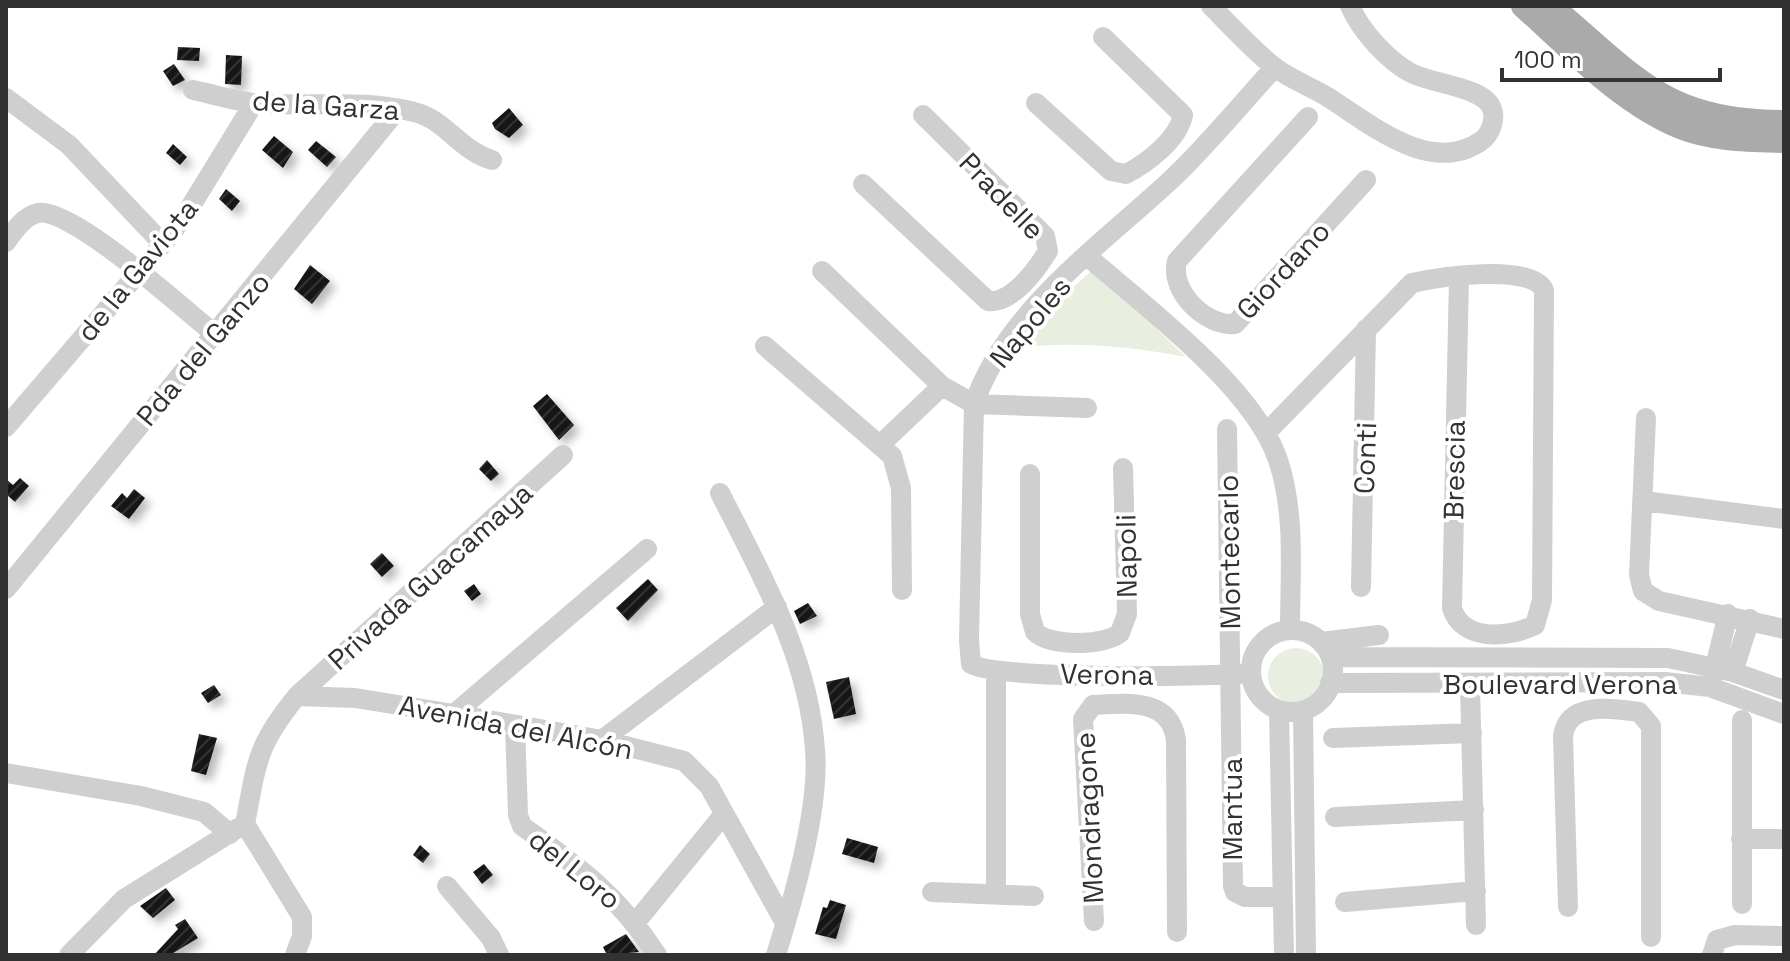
<svg xmlns="http://www.w3.org/2000/svg" width="1790" height="961" font-family="'Space Grotesk',sans-serif">
<style>
.green{fill:#e8efe0}
.building{fill:url(#building-hatch);filter:url(#shadow)}
.lines{fill:none;stroke-linecap:round;stroke-linejoin:round}
.minor{stroke:#cfcfcf;stroke-width:20}
.major{stroke:#aaa;stroke-width:24}
.labels{text-anchor:middle;stroke-width:8;stroke-linejoin:round;paint-order:stroke}
.street-label{font-size:28px;fill:#323232;stroke:#fff}
</style>
<defs>
<pattern id="building-hatch" width="6" height="6" patternUnits="userSpaceOnUse" patternTransform="scale(2)"><rect width="6" height="6" fill="#191919"/><path d="M-1 1l2-2M0 6l6-6M5 7l2-2" fill="none" stroke="#323232"/></pattern>
<filter id="shadow"><feDropShadow dx="6" dy="6" stdDeviation="4" flood-color="#0004"/></filter>
</defs>
<rect width="100%" height="100%" fill="#fff"/>
<!-- green -->
<path class="green" d="M 1091,271 L 1097,272 L 1186,357 C 1128,346 1075,341 1015,348 L 1052,307 Z
M1268 676a28 28 0 1 1 56 0a28 28 0 1 1-56 0Z"/>
<!-- building -->
<path class="building" d="M 178,47 L 200,48 L 199,61 L 177,60 Z
M 226,55 L 242,56 L 241,85 L 225,84 Z
M 174,64 L 185,80 L 173,86 L 163,71 Z
M 509,108 L 523,125 L 509,138 L 495,129 L 492,123 Z
M 274,136 L 293,152 L 283,168 L 262,150 Z
M 316,141 L 336,157 L 327,167 L 308,150 Z
M 173,144 L 187,157 L 180,165 L 166,153 Z
M 226,189 L 240,201 L 232,211 L 219,199 Z
M 310,265 L 330,281 L 312,304 L 294,289 Z
M 547,394 L 574,425 L 559,440 L 533,406 Z
M 487,460 L 499,474 L 491,481 L 479,469 Z
M 20,478 L 29,486 L 15,502 L 6,494 L 6,479 L 13,485 Z
M 134,489 L 145,498 L 129,519 L 111,506 L 122,493 L 127,498 Z
M 382,553 L 394,566 L 382,577 L 370,564 Z
M 648,579 L 658,590 L 628,621 L 616,608 Z
M 474,584 L 481,594 L 472,601 L 464,591 Z
M 808,603 L 817,616 L 800,624 L 794,611 Z
M 849,677 L 856,714 L 834,719 L 826,682 Z
M 214,685 L 221,695 L 208,703 L 201,693 Z
M 199,734 L 217,738 L 206,775 L 191,771 Z
M 847,838 L 878,847 L 874,863 L 842,854 Z
M 420,845 L 430,854 L 423,863 L 413,855 Z
M 484,864 L 493,875 L 482,884 L 473,872 Z
M 166,888 L 175,900 L 153,918 L 140,906 Z
M 830,900 L 846,905 L 836,939 L 815,934 L 823,907 L 827,908 Z
M 185,919 L 198,938 L 170,955 L 154,955 L 178,929 L 175,925 Z
M 626,934 L 639,952 L 607,955 L 603,947 Z"/>
<g class="lines">
<!-- minor -->
<path class="minor" d="M 1211,6 C 1231,26 1251,48 1273,66 C 1288,78 1309,86 1326,96 C 1368,122 1430,177 1481,141 C 1490,135 1496,120 1492,109 C 1485,87 1432,84 1411,73 C 1388,61 1360,30 1350,6
M 193,90 C 213,94 234,101 254,103 C 308,108 360,98 414,112 C 445,119 459,150 492,160
M 6,98 L 69,145 L 163,244
M 1036,103 L 1111,171 L 1126,174 C 1147,163 1178,140 1183,115 L 1103,37
M 1308,117 L 1177,261 C 1169,291 1206,327 1235,324 L 1366,180
M 863,184 L 988,301 C 1012,304 1037,269 1048,251 L 1045,236 L 923,115
M 6,242 C 14,231 24,216 38,213 C 71,206 187,312 216,335
M 1088,257 C 1146,307 1254,388 1278,460 C 1296,514 1290,574 1290,630
M 822,271 L 942,386 L 974,404 L 1087,408
M 765,346 L 892,456 L 901,488 L 902,590
M 1646,418 L 1639,575 L 1643,591 L 1659,601 L 1784,629
M 6,427 L 163,244 L 186,214 L 254,103
M 1227,429 L 1233,886 L 1235,892 L 1245,897 L 1283,897
M 1266,433 L 1412,283 C 1439,277 1531,263 1544,290 L 1542,600 L 1535,625 C 1509,638 1462,642 1452,608 L 1459,277
M 881,444 L 942,386
M 1030,474 L 1030,614 L 1035,632 C 1051,647 1104,646 1120,633 L 1127,614 L 1123,468
M 720,493 C 761,574 809,657 815,750 C 820,808 793,900 776,955
M 1644,501 L 1784,519
M 1361,587 L 1366,329
M 6,589 L 398,109
M1251 671a41 41 0 1 1 82 0a41 41 0 1 1-82 0Z
M 1321,642 L 1379,635
M 1331,657 L 1668,658 L 1733,672 L 1784,690
M 1733,672 L 1750,619
M 1251,673 C 1209,677 998,680 971,664 L 969,640 L 974,404 C 1006,310 1104,243 1175,176 C 1210,142 1242,103 1275,67
M 1712,679 L 1728,614
M 1330,683 L 1665,682 L 1710,687 L 1784,714
M 1470,685 L 1476,925
M 297,696 L 355,698 L 454,714 L 602,740 L 684,761 L 709,786 L 785,923
M 1279,711 L 1284,955
M 1303,711 L 1306,955
M 454,714 L 647,549
M 515,725 L 518,815 L 522,826 C 579,867 618,895 657,955
M 1333,738 L 1472,733
M 602,740 L 777,607
M 6,773 L 141,796 L 204,812 L 230,834
M 1335,817 L 1474,810
M 245,824 C 257,762 256,746 297,696 L 563,455
M 245,824 L 302,917 L 302,936 L 295,955
M 1741,839 L 1784,839
M 447,886 L 491,938 L 499,955
M 932,892 L 1034,896
M 996,893 L 996,671
M 1345,902 L 1476,891
M 1742,904 L 1742,720
M 1568,907 L 1563,736 C 1568,701 1611,708 1639,712 L 1651,726 L 1651,937
M 1094,921 L 1083,719 L 1093,705 C 1128,703 1170,698 1176,740 L 1177,932
M 636,922 L 724,814
M 69,955 L 124,899 L 238,828
M 1712,955 L 1717,940 L 1735,935 L 1784,936"/>
<!-- major -->
<path class="major" d="M 1523,6 C 1570,48 1620,102 1680,127 C 1712,140 1750,140 1784,141
M 1551,6 C 1637,78 1663,121 1784,122"/>
</g>
<g class="labels">
<!-- street labels -->
<g class="street-label">
<text transform="translate(326 105) rotate(4)" y="10">de la Garza</text>
<text transform="translate(1002 196) rotate(46)" y="10">Pradelle</text>
<text transform="translate(137 270) rotate(-51)" y="10">de la Gaviota</text>
<text transform="translate(1283 270) rotate(-47)" y="10">Giordano</text>
<text transform="translate(1030 322) rotate(-50)" y="10">Napoles</text>
<text transform="translate(203 349) rotate(-50)" y="10">Pda del Ganzo</text>
<text transform="translate(1365 458) rotate(-88)" y="10">Conti</text>
<text transform="translate(1454 470) rotate(-89)" y="10">Brescia</text>
<text transform="translate(1229 552) rotate(-91)" y="10">Montecarlo</text>
<text transform="translate(1126 556) rotate(-91)" y="10">Napoli</text>
<text transform="translate(430 576) rotate(-42)" y="10">Privada Guacamaya</text>
<text transform="translate(1107 674) rotate(1)" y="10">Verona</text>
<text x="1560" y="694">Boulevard Verona</text>
<text transform="translate(516 727) rotate(11)" y="10">Avenida del Alcón</text>
<text transform="translate(1232 809) rotate(-90)" y="10">Mantua</text>
<text transform="translate(1089 818) rotate(-93)" y="10">Mondragone</text>
<text transform="translate(575 869) rotate(39)" y="10">del Loro</text>
</g>
</g>
<!-- border -->
<rect width="1790" height="961" fill="none" stroke="#323232" stroke-width="16"/>
<!-- scale -->
<path d="M1502 68v12h218v-12" fill="none" stroke="#323232" stroke-width="4"/>
<text x="1514" y="68" font-size="24" fill="#323232" stroke="#ffffff" stroke-width="6" paint-order="stroke">100 m</text>
</svg>
